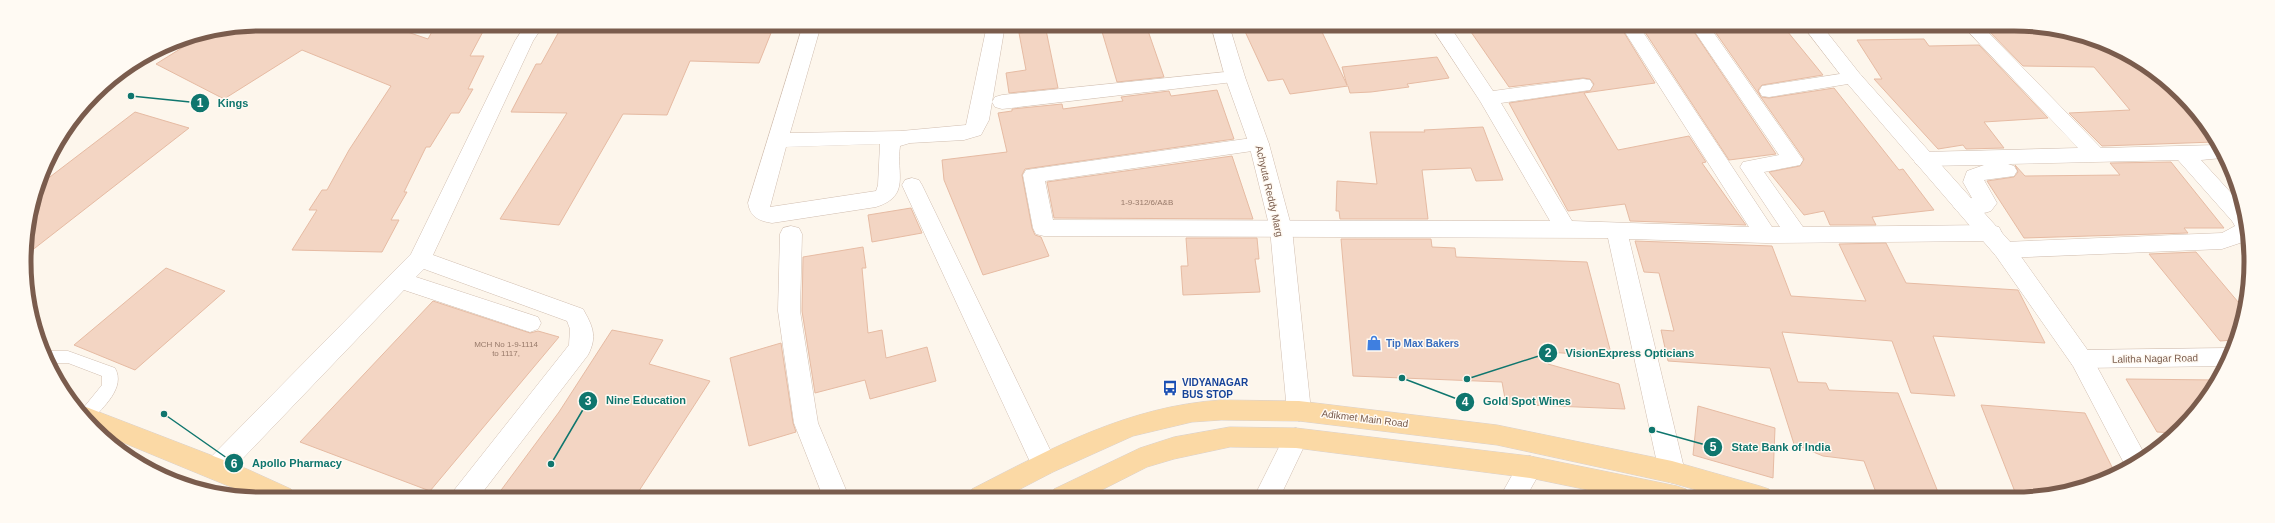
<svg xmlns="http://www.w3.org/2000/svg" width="2275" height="523" font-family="Arial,sans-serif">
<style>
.building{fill:#f3d5c3;stroke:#e6bba3}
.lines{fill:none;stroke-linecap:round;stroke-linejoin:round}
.service-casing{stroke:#d1beb0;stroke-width:1}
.minor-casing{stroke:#d1beb0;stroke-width:1}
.tertiary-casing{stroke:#d1beb0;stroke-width:1}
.primary-casing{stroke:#dad1cd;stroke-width:1}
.service{fill:#fff;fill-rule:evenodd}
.minor{fill:#fff;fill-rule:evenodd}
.tertiary{fill:#fff;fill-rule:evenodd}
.primary{fill:#fbd9a5;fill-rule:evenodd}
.labels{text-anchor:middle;stroke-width:3;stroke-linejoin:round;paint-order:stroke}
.number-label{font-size:8px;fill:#987a6a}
.street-label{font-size:10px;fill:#7a5c4d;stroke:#fffaf3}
.shop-label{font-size:10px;font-weight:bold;fill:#366cbe;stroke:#fffaf3;text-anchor:start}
.transit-label{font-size:10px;font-weight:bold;fill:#164399;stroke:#fffaf3;text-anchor:start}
.rim{fill:none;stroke:#7a5c4d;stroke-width:5}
.leader{fill:none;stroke:#0f766e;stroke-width:1.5}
.callout-dot{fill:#0f766e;stroke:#fffaf3;stroke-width:1.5}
.mark-label{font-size:12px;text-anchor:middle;font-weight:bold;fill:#fff}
.callout-label{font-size:11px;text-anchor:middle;font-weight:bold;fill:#0f766e;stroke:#fffaf3;stroke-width:3;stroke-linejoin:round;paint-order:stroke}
</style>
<rect width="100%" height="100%" fill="#fdf6ec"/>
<!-- building -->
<path class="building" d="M 262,24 L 384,24 L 428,39 L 436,24 L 487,24 L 470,56 L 484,56 L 468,89 L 473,89 L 459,113 L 451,113 L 430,147 L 426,147 L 404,192 L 407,192 L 391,220 L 399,220 L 382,252 L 292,250 L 317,210 L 309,210 L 322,190 L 327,190 L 349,150 L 391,86 L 302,50 L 224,99 L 156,64 L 201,36 Z
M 1100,25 L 1146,25 L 1164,77 L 1117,82 Z
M 1242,25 L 1315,25 L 1318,32 L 1322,32 L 1347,85 L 1342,67 L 1437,57 L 1449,78 L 1407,84 L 1409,87 L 1371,92 L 1350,93 L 1348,86 L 1290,94 L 1283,79 L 1268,81 Z
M 1516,25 L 1620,26 L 1655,83 L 1584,93 L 1618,150 L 1689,136 L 1706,162 L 1702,163 L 1746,225 L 1630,221 L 1625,204 L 1568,211 L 1509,103 L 1590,91 L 1594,84 L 1590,79 L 1583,78 L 1509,87 L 1471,32 Z
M 562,26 L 771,33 L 759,63 L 690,61 L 667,115 L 623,114 L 559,225 L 500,219 L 567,113 L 511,112 L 536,64 L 541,64 Z
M 1641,26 L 1690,26 L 1776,154 L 1729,160 Z
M 1711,26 L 1783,26 L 1823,75 L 1762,85 L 1758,90 L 1761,97 L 1769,98 L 1834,88 L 1899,170 L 1903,169 L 1934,210 L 1872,217 L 1876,225 L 1830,225 L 1824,211 L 1804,215 L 1769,172 L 1800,166 L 1804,159 Z
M 1984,26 L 2045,26 L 2054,35 L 2070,35 L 2132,56 L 2185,102 L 2206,124 L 2214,142 L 2102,146 L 2069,113 L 2130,110 L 2094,67 L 2023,66 Z
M 1046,30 L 1058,88 L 1009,93 L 1006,73 L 1026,70 L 1019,33 Z
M 1924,39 L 1929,46 L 1979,45 L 2048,118 L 1984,122 L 2004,148 L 1966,149 L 1963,145 L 1938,149 L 1874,79 L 1882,79 L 1857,40 Z
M 1217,90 L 1234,139 L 1025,169 L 1022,175 L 1032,228 L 1035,235 L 1041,237 L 1049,256 L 983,275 L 944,180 L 942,160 L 1007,152 L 998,113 L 1012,111 L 1012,109 L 1062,104 L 1063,109 L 1123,101 L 1121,97 L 1169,91 L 1171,96 Z
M 135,112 L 189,128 L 26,255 L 25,246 L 42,183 Z
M 1483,127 L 1503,180 L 1476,181 L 1471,168 L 1422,170 L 1428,219 L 1340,219 L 1339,211 L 1336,211 L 1337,181 L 1377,184 L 1370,132 L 1425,132 L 1424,130 Z
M 1232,156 L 1253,219 L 1054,218 L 1047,182 Z
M 2171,162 L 2224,228 L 2184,228 L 2188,233 L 2024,238 L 1987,181 L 2014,177 L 2018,172 L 2015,165 L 2025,176 L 2120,175 L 2110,163 Z
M 911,208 L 922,233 L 872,242 L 868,215 Z
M 1186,238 L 1257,238 L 1259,259 L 1255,259 L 1260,292 L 1183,295 L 1181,266 L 1188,266 Z
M 1341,239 L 1431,239 L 1432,247 L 1455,248 L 1456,257 L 1587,262 L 1612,357 L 1550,352 L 1548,364 L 1619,384 L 1625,409 L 1506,404 L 1502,382 L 1353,376 Z
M 1635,241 L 1772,246 L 1791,296 L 1866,301 L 1839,244 L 1886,243 L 1906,283 L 2018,290 L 2045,343 L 1933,336 L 1955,396 L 1911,393 L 1892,341 L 1782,332 L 1798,382 L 1826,383 L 1829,390 L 1898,393 L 1940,497 L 1877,495 L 1864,461 L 1823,456 L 1794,444 L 1770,368 L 1668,361 L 1661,330 L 1674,331 L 1659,273 L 1644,272 Z
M 863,247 L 866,268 L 862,268 L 868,333 L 882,330 L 886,358 L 927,347 L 936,381 L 870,399 L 865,380 L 815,393 L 802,311 L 803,257 Z
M 2196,252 L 2244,309 L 2234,340 L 2220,341 L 2149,254 Z
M 166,268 L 225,291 L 135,370 L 74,345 Z
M 433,301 L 530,333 L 538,331 L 559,337 L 430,491 L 300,442 Z
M 612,330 L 663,340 L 649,364 L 710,381 L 635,497 L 496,497 L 559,412 Z
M 781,343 L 793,423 L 796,432 L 749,446 L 730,358 Z
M 2126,379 L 2217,380 L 2177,433 L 2157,432 Z
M 1981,405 L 2085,413 L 2116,475 L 2044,497 L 2017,497 Z
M 1698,406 L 1775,428 L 1773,478 L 1693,455 Z"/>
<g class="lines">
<!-- service casing -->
<g class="service-casing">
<path id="service" d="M 47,351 L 68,351 L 115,368 C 126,388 103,407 91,421 L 80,412 L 102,385 L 102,376 L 68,363 L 50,363 L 44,352 Z"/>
</g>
<!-- minor casing -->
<g class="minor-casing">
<path id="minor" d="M 526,24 L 544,24 L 533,41 L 433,255 L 583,309 C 592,325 598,336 588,355 L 479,497 L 451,497 L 455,489 L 569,345 L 570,329 L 567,321 L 424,269 L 416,277 L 538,317 L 541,323 L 538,329 L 530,332 L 404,290 L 226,476 L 217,479 L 208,476 L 204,468 L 208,460 L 411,254 L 515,41 Z
M 803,25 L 821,25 L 790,133 L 901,131 L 966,125 L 987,25 L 1005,25 L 989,120 L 981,135 L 964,140 L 910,143 L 900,146 C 896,174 911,196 876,207 L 772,223 C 759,221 750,217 748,203 ZM 880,144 L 878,185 L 876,191 L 770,207 L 786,147 Z
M 1430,25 L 1449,25 L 1493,91 L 1583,79 L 1590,80 L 1593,85 L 1590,90 L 1583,91 L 1501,103 L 1572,221 L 1749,227 L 1621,26 L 1639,26 L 1772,227 L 1780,227 L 1740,167 L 1743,162 L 1779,155 L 1691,26 L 1709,26 L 1803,160 L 1800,165 L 1764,172 L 1803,227 L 1991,225 L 1999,227 L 2002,233 L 1999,239 L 1991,241 L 1766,243 L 1629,239 L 1685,472 L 1681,480 L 1672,483 L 1663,480 L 1659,472 L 1608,238 L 1044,236 L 1036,234 L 1033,228 L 1023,175 L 1026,170 L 1259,137 L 1266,139 L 1269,144 L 1266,149 L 1045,181 L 1053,220 L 1550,221 L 1480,101 Z
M 1963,26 L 1982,26 L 2101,148 L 2216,145 L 2222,158 L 2201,160 L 2243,206 L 2246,241 L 2222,249 L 2004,258 L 1996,256 L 1993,250 L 1996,244 L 2004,242 L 2222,233 L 2235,226 L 2232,221 L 2178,160 L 2008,164 L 2014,166 L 2017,171 L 2014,176 L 1984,180 L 1997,203 L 1991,211 C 1980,215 1968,215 1957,211 L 1953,206 L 1957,201 L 1972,198 L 1963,182 L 1967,171 L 1984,165 L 1923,166 L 1916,164 L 1913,159 L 1916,154 L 1923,152 L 2078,148 Z
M 1235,71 L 1242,73 L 1245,77 L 1242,81 L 1002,109 L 995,107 L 992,102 L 995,97 L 1002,95 Z
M 1853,72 L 1860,74 L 1863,78 L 1860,82 L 1769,97 L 1762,96 L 1759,91 L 1762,86 L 1769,85 Z
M 912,178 L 919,180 L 922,185 L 1057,464 L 1053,472 L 1044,475 L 1035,472 L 1031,464 L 902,185 L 905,180 Z
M 791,226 L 799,228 L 802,234 L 800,311 L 818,423 L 849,497 L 823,497 L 794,423 L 778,311 L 780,234 L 783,228 Z
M 2229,348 L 2232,349 L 2226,366 L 2081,368 L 2073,366 L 2069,359 L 2073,352 L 2081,350 Z
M 1296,428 L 1305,431 L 1308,438 L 1280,497 L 1254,497 L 1287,431 Z
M 1530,456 L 1539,459 L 1543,467 L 1526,497 L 1500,497 L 1521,459 Z"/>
</g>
<!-- tertiary casing -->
<g class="tertiary-casing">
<path id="tertiary" d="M 1211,25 L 1229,25 L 1245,77 L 1269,144 L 1292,229 L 1311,411 L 1308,418 L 1299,421 L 1290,418 L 1287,411 L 1270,229 L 1249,144 L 1225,77 Z
M 1803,26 L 1822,26 L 1860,74 L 2012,244 L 2089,352 L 2145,455 L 2127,469 L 2073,366 L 1996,256 L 1846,82 Z"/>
</g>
<!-- primary casing -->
<g class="primary-casing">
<path id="primary" d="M 1221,400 L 1299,401 L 1497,425 L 1672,461 L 1760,486 L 1769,489 L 1773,497 L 1721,497 L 1672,483 L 1497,445 L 1299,421 L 1221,420 L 1192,422 L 1133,436 L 1053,472 L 1005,497 L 968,497 L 972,489 C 1052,448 1129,406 1221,400 Z
M 86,407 L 247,469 L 291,489 L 295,497 L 255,497 L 107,436 L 77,410 Z
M 1230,427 L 1296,428 L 1530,456 L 1677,486 L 1686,489 L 1690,497 L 1622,497 L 1530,478 L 1296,448 L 1230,447 L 1174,459 L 1147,467 L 1088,497 L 1050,497 L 1054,489 L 1140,448 L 1174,437 Z"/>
</g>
<!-- service -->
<use href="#service" class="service"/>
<!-- minor -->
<use href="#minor" class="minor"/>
<!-- tertiary -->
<use href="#tertiary" class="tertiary"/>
<!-- primary -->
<use href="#primary" class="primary"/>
</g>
<!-- icons -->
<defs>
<g id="shop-bare" transform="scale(1.2)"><path d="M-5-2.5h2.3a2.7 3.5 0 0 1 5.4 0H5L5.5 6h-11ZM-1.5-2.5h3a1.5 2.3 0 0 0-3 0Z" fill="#3f7fe0" stroke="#fffaf3" stroke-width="2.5" paint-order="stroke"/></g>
<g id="bus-bare" transform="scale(1.2)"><path d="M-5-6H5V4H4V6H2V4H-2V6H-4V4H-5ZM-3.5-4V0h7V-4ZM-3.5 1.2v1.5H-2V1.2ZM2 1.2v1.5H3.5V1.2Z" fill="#1a4fb4" stroke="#fffaf3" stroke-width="2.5" paint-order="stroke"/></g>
</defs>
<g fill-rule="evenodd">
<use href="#shop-bare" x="1374" y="343"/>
<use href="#bus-bare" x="1170" y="388"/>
</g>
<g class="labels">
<!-- number labels -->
<g class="number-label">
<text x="1147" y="205">1-9-312/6/A&amp;B</text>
<text x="506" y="347">MCH No 1-9-1114<tspan x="506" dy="9">to 1117,</tspan></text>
</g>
<!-- street labels -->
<g class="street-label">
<text transform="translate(1270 191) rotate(77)" y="4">Achyuta Reddy Marg</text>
<text transform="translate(2155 358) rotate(-1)" y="4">Lalitha Nagar Road</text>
<text transform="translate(1365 418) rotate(7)" y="4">Adikmet Main Road</text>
</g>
<!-- shop labels -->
<g class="shop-label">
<text x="1386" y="347">Tip Max Bakers</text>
</g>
<!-- transit labels -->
<g class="transit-label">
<text x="1182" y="386">VIDYANAGAR<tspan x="1182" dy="12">BUS STOP</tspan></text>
</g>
</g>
<!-- crop -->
<path d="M0 0H2275V523H0ZM261 31H2014A230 230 0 0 1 2244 261V262A230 230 0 0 1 2014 492H261A230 230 0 0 1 31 262V261A230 230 0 0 1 261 31Z" fill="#fffaf3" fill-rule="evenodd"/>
<path class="rim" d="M261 31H2014A230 230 0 0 1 2244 261V262A230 230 0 0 1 2014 492H261A230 230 0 0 1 31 262V261A230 230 0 0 1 261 31Z"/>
<!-- callouts -->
<path class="leader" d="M131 96L200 103M1467 379L1548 353M551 464L588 401M1402 378L1465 402M1652 430L1713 447M164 414L234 463"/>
<g class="callout-dot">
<circle cx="131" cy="96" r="4"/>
<circle cx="1467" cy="379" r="4"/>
<circle cx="551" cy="464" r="4"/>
<circle cx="1402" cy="378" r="4"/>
<circle cx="1652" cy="430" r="4"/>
<circle cx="164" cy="414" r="4"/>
<circle cx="200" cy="103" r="10"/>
<circle cx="1548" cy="353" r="10"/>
<circle cx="588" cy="401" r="10"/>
<circle cx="1465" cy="402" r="10"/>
<circle cx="1713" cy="447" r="10"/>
<circle cx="234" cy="463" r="10"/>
</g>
<g class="mark-label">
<text x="200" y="107">1</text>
<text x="1548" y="357">2</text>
<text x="588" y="405">3</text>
<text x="1465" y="406">4</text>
<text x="1713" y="451">5</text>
<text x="234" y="468">6</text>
</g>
<g class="callout-label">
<text x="233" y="107">Kings</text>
<text x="1630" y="357">VisionExpress Opticians</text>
<text x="646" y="404">Nine Education</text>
<text x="1527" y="405">Gold Spot Wines</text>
<text x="1781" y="451">State Bank of India</text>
<text x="297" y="467">Apollo Pharmacy</text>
</g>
</svg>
